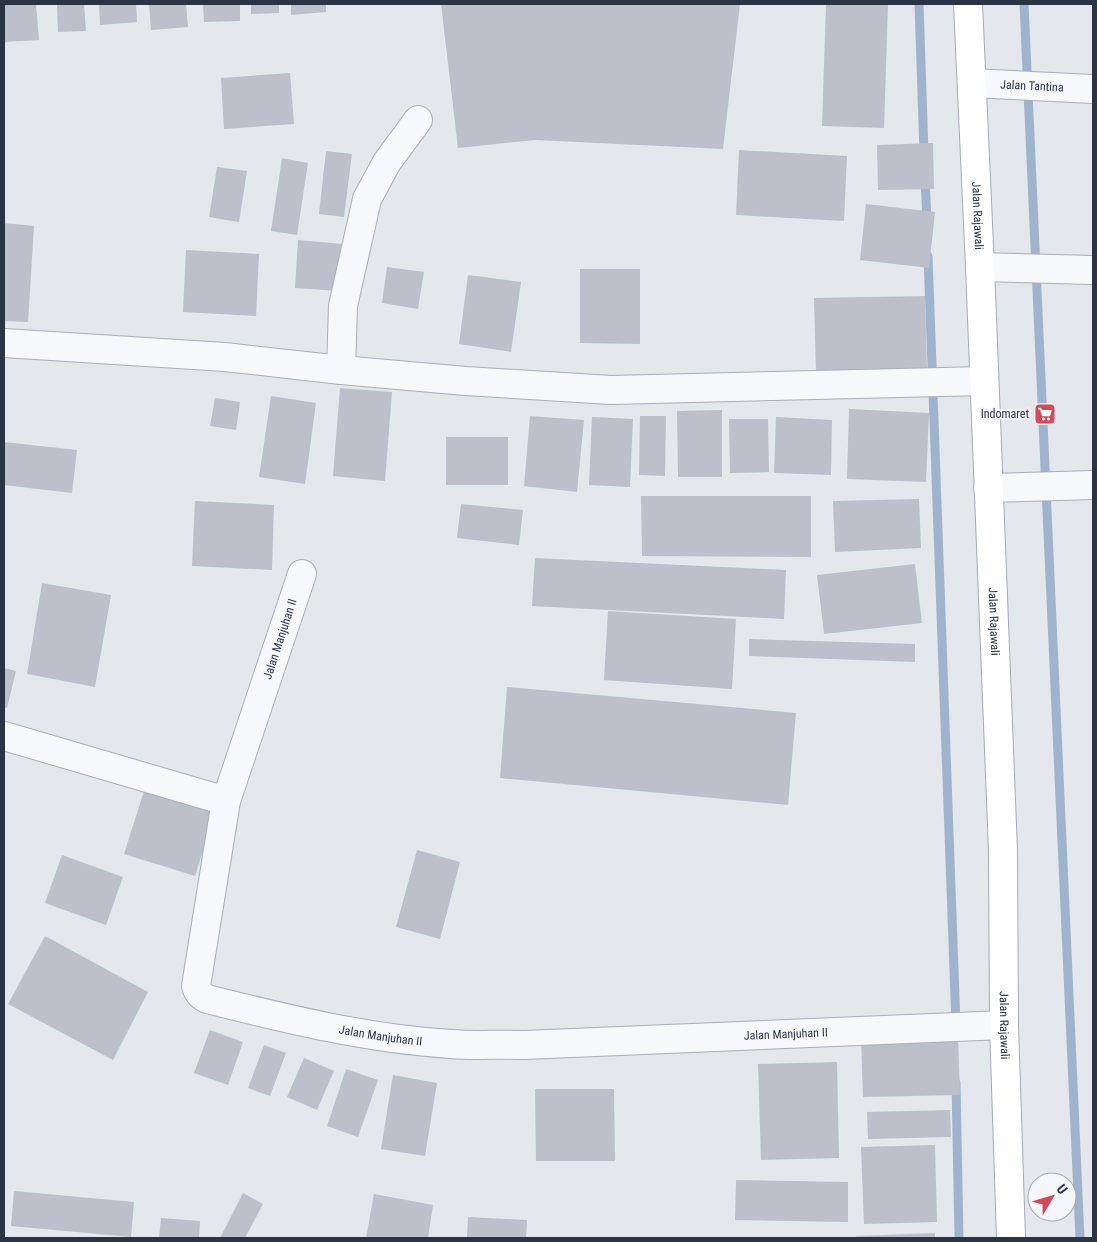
<svg xmlns="http://www.w3.org/2000/svg" width="1097" height="1242" font-family="'Roboto Condensed',sans-serif">
<style>
.lines{fill:none;stroke-linecap:round;stroke-linejoin:round}
.stream{stroke:#9fb4cc;stroke-width:9}
.building{fill:#bbc0ca}
.minor-casing{stroke:#a9aeb7;stroke-width:30}
.major-casing{stroke:#a3abb8;stroke-width:30}
.minor{stroke:#f7f8fa;stroke-width:28}
.major{stroke:#fff;stroke-width:28}
.labels{text-anchor:middle;stroke-width:4;stroke-linejoin:round;paint-order:stroke}
.street-label{font-size:12px;fill:#2b3445;stroke:#f4f6f9}
.poi-label{font-size:12px;fill:#2b3445;stroke:#f4f6f9;text-anchor:end}
</style>
<rect width="100%" height="100%" fill="#e4e7ec"/>
<g class="lines">
<!-- stream -->
<path class="stream" d="M 919,4 L 924,153
M 1024,4 L 1080,1238
M 925,179 L 927,221
M 928,256 L 956,1025
M 956,1083 L 959,1238"/>
</g>
<!-- building -->
<path class="building" d="M 4,4 L 36,4 L 39,40 L 4,42 Z
M 57,4 L 84,4 L 86,31 L 58,32 Z
M 99,4 L 136,4 L 137,22 L 100,25 Z
M 149,4 L 186,4 L 188,27 L 151,30 Z
M 203,4 L 240,4 L 240,21 L 204,22 Z
M 251,4 L 279,4 L 279,13 L 251,14 Z
M 291,4 L 326,4 L 326,12 L 291,15 Z
M 441,4 L 740,4 L 723,149 L 535,140 L 458,148 Z
M 826,4 L 888,4 L 884,128 L 822,126 Z
M 290,73 L 294,124 L 224,129 L 221,78 Z
M 933,143 L 934,189 L 878,190 L 877,145 Z
M 739,150 L 847,156 L 844,221 L 736,215 Z
M 326,151 L 352,154 L 344,217 L 319,214 Z
M 282,158 L 308,163 L 297,235 L 271,231 Z
M 217,167 L 247,171 L 239,222 L 209,217 Z
M 866,204 L 935,212 L 929,268 L 860,260 Z
M 4,223 L 34,226 L 28,322 L 4,321 Z
M 298,240 L 342,244 L 339,291 L 295,288 Z
M 186,250 L 259,254 L 256,316 L 183,312 Z
M 387,267 L 424,272 L 418,309 L 382,303 Z
M 580,269 L 640,269 L 640,344 L 580,343 Z
M 468,275 L 521,282 L 511,352 L 459,344 Z
M 925,296 L 927,371 L 816,372 L 814,298 Z
M 340,388 L 392,392 L 385,481 L 333,476 Z
M 271,396 L 316,403 L 305,484 L 259,477 Z
M 215,398 L 240,402 L 236,430 L 210,426 Z
M 849,409 L 929,413 L 926,482 L 847,479 Z
M 722,410 L 722,477 L 678,477 L 677,411 Z
M 530,416 L 584,420 L 577,492 L 524,486 Z
M 640,416 L 666,416 L 665,476 L 639,475 Z
M 592,417 L 633,419 L 630,487 L 589,485 Z
M 776,417 L 832,420 L 831,475 L 774,473 Z
M 729,419 L 768,419 L 769,472 L 730,473 Z
M 446,437 L 508,437 L 508,485 L 446,485 Z
M 4,442 L 77,450 L 72,493 L 4,485 Z
M 641,496 L 811,496 L 811,557 L 642,556 Z
M 919,499 L 921,548 L 835,552 L 833,501 Z
M 195,501 L 274,505 L 272,570 L 192,566 Z
M 461,504 L 523,510 L 519,545 L 457,538 Z
M 535,558 L 786,570 L 784,619 L 532,606 Z
M 915,564 L 922,623 L 824,634 L 817,575 Z
M 42,583 L 111,595 L 95,687 L 27,674 Z
M 608,611 L 736,619 L 732,689 L 604,680 Z
M 749,639 L 915,644 L 915,662 L 749,656 Z
M 4,668 L 16,671 L 7,708 L 4,707 Z
M 507,687 L 796,713 L 788,805 L 500,778 Z
M 144,791 L 215,813 L 195,876 L 124,854 Z
M 417,850 L 460,862 L 440,939 L 396,927 Z
M 62,855 L 123,877 L 106,925 L 45,903 Z
M 45,936 L 148,992 L 113,1060 L 8,1004 Z
M 210,1030 L 243,1042 L 228,1085 L 194,1073 Z
M 958,1037 L 960,1095 L 863,1097 L 861,1039 Z
M 264,1045 L 286,1053 L 270,1096 L 248,1088 Z
M 304,1058 L 334,1071 L 317,1110 L 287,1097 Z
M 837,1062 L 839,1158 L 761,1160 L 758,1064 Z
M 346,1069 L 378,1080 L 358,1137 L 327,1126 Z
M 393,1075 L 437,1083 L 425,1156 L 381,1149 Z
M 535,1089 L 614,1089 L 615,1161 L 536,1161 Z
M 950,1110 L 951,1137 L 868,1139 L 867,1112 Z
M 935,1145 L 937,1222 L 864,1224 L 861,1147 Z
M 736,1180 L 848,1182 L 848,1222 L 735,1220 Z
M 14,1191 L 134,1202 L 131,1237 L 11,1226 Z
M 243,1193 L 263,1204 L 245,1238 L 220,1238 Z
M 374,1194 L 433,1205 L 428,1238 L 366,1238 Z
M 468,1217 L 527,1220 L 526,1238 L 467,1238 Z
M 161,1218 L 200,1221 L 199,1238 L 159,1238 Z
M 935,1233 L 935,1238 L 856,1238 L 856,1236 Z"/>
<g class="lines">
<!-- minor casing -->
<g class="minor-casing">
<g id="minor">
<path id="s1" d="M 972,83 L 1093,89"/>
<path d="M 980,267 L 1093,270"/>
<path d="M 4,343 L 225,357 L 341,370 L 466,381 L 611,390 L 984,381"/>
<path d="M 341,370 L 343,306 L 367,199 L 387,162 L 418,120"/>
<path d="M 988,488 L 1093,485"/>
<path id="s2" d="M 302,574 L 226,801 L 196,986 C 198,993 200,995 207,999 C 287,1019 368,1039 451,1044 C 475,1046 499,1044 524,1045 L 1004,1025"/>
<path d="M 4,736 L 226,801"/>
</g>
</g>
<!-- major casing -->
<g class="major-casing">
<g id="major">
<path id="s3" d="M 968,4 L 980,267 L 1003,851 L 1004,1025 L 1011,1238"/>
</g>
</g>
<!-- minor -->
<use href="#minor" class="minor"/>
<!-- major -->
<use href="#major" class="major"/>
</g>
<!-- icons -->
<defs>
<g id="supermarket-square" transform="scale(1.125)"><rect x="-9" y="-9" width="18" height="18" rx="4" fill="#d1495b" stroke="#f4f6f9"/><path d="M-6-5.5h2.5l.6 2H6L4.5 2H-2.5L-4.4-4H-6ZM-1.5 3.2a1.3 1.3 0 1 0 .1 0ZM3 3.2a1.3 1.3 0 1 0 .1 0Z" fill="#fff"/></g>
</defs>
<g fill-rule="evenodd">
<use href="#supermarket-square" x="1045" y="414"/>
</g>
<g class="labels">
<!-- street labels -->
<g class="street-label">
<text dy="4" stroke="none"><textPath href="#s1" startOffset="60">Jalan Tantina</textPath></text>
<text dy="4" stroke="none"><textPath href="#s3" startOffset="212">Jalan Rajawali</textPath></text>
<text dy="4" stroke="none"><textPath href="#s3" startOffset="618">Jalan Rajawali</textPath></text>
<text transform="translate(280 639) rotate(-72)" y="4">Jalan Manjuhan II</text>
<text dy="4" stroke="none"><textPath href="#s3" startOffset="1022">Jalan Rajawali</textPath></text>
<text dy="4" stroke="none"><textPath href="#s2" startOffset="1028">Jalan Manjuhan II</textPath></text>
<text dy="4" stroke="none"><textPath href="#s2" startOffset="622">Jalan Manjuhan II</textPath></text>
</g>
<!-- poi labels -->
<g class="poi-label">
<text x="1029" y="418">Indomaret</text>
</g>
</g>
<!-- border -->
<rect width="1097" height="1242" fill="none" stroke="#2b3445" stroke-width="10"/>
<!-- north arrow -->
<g transform="translate(1052 1197) rotate(52)"><circle r="24" fill="#f4f6f9" stroke="#a4a8b1"/>
<path d="M0-4L9 19L0 12L-9 19Z" fill="#d1495b"/>
<text y="-8" font-size="14" font-weight="bold" text-anchor="middle" fill="#2b3445">U</text>
</g>
</svg>
